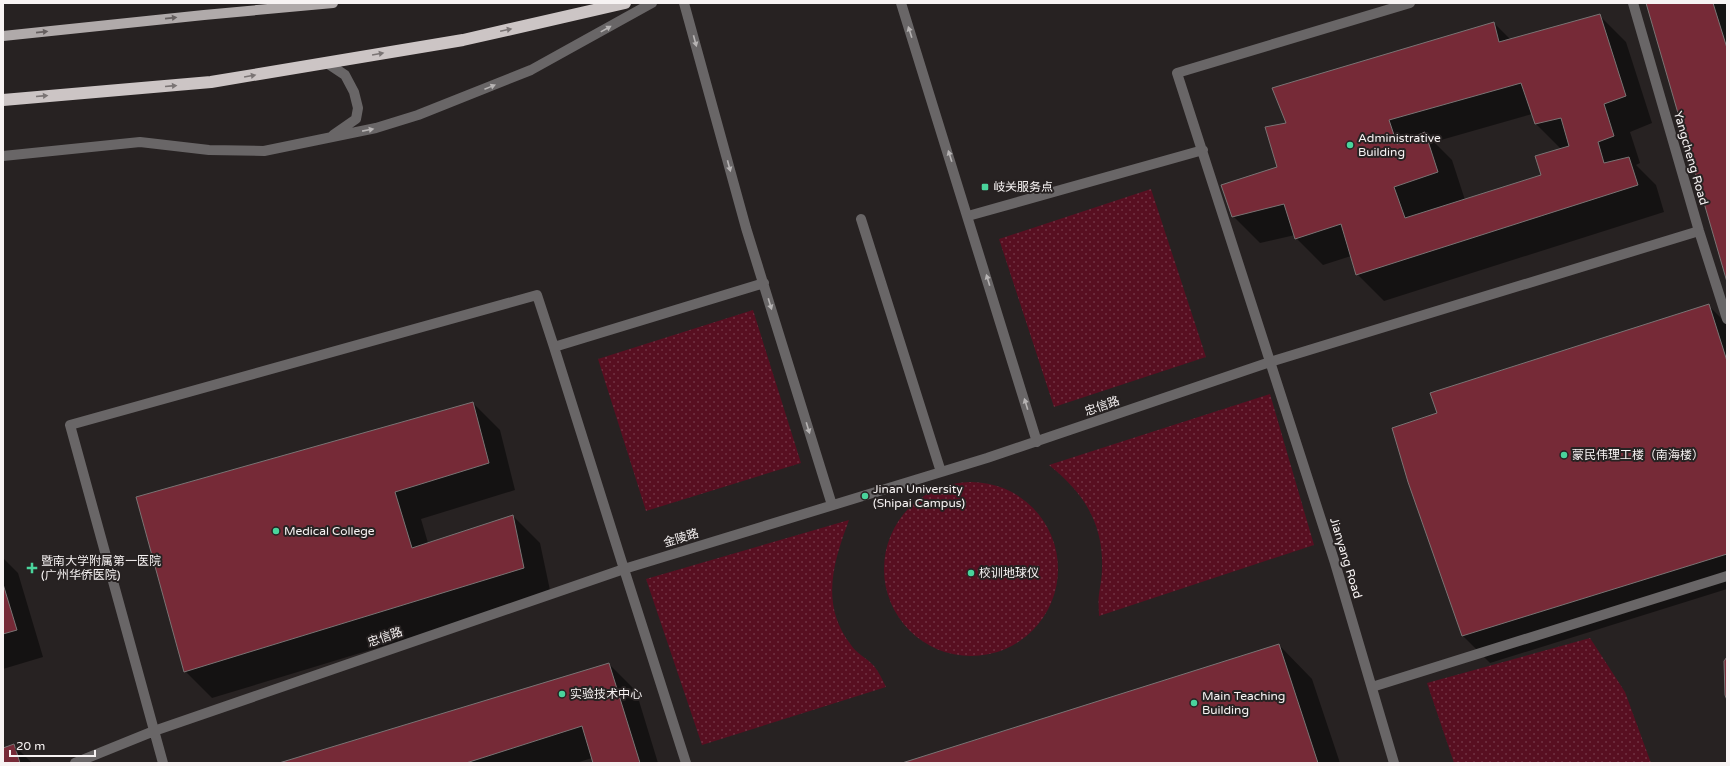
<svg xmlns="http://www.w3.org/2000/svg" width="1730" height="766" font-family="'Varela Round','Noto Sans SC',sans-serif">
<style>
.grass{fill:url(#grass-dots)}
.shadow{fill:#0007;fill-rule:evenodd}
.building{fill:#762a37;stroke:#7a7474;fill-rule:evenodd}
.lines{fill:none;stroke-linecap:round;stroke-linejoin:round}
.minor{stroke:#696667;stroke-width:10}
.major{stroke:#b0aaaa;stroke-width:10}
.highway{stroke:#ccc5c5;stroke-width:12}
.oneway{fill:#655f5f}
.oneway2{fill:#b7b4b4}
.oneway3{fill:#7a7474}
.poi-dot{fill:#4ad49c;stroke:#272222;stroke-width:1.5}
.labels{text-anchor:middle;stroke-width:4;stroke-linejoin:round;paint-order:stroke}
.poi-label{font-size:12px;fill:#f7f3f3;stroke:#272222;text-anchor:start}
.street-label{font-size:12px;fill:#f7f3f3;stroke:#272222}
</style>
<defs>
<pattern id="grass-dots" width="8" height="8" patternUnits="userSpaceOnUse"><rect width="8" height="8" fill="#580f21"/><path d="M2 2h.1M6 6h.1" fill="none" stroke="#713242" stroke-width="1.8" stroke-linecap="round"/></pattern>
</defs>
<rect width="100%" height="100%" fill="#272222"/>
<!-- grass -->
<path class="grass" d="M 1151,189 L 1206,357 L 1054,407 L 999,239 Z
M 753,310 L 801,463 L 646,511 L 598,359 Z
M 1270,394 L 1314,545 L 1099,616 C 1099,609 1098,601 1099,594 C 1100,586 1102,578 1102,570 C 1104,524 1084,493 1049,465 Z
M884 569a87 87 0 1 1 174 0a87 87 0 1 1-174 0Z
M 849,520 C 833,563 820,605 851,645 C 857,654 867,658 874,666 C 879,672 882,679 886,687 L 702,745 L 646,579 Z
M 1590,638 L 1625,692 L 1651,763 L 1454,763 L 1427,683 Z"/>
<!-- shadow -->
<path class="shadow" d="M 1647,3 L 1727,3 L 1727,279 Z
M 1599,15 L 1626,42 L 1652,123 L 1630,132 L 1640,163 L 1636,165 L 1656,185 L 1664,212 L 1384,301 L 1357,274 L 1351,256 L 1323,265 L 1296,238 L 1295,235 L 1260,243 L 1233,216 L 1278,168 L 1288,123 L 1494,23 L 1511,40 ZM 1532,114 L 1536,124 L 1561,149 L 1543,176 L 1465,200 L 1452,160 L 1434,142 Z
M 1708,305 L 1727,324 L 1727,589 L 1490,663 L 1463,636 L 1438,414 Z
M 473,403 L 500,430 L 515,490 L 421,519 L 428,543 L 513,516 L 540,543 L 551,595 L 212,698 L 185,671 Z
M 3,558 L 18,573 L 43,657 L 3,669 Z
M 1279,645 L 1312,679 L 1340,763 L 905,763 Z
M 609,664 L 636,691 L 658,763 L 594,763 L 592,758 L 576,763 L 282,763 Z
M 14,745 L 32,763 L 3,763 L 3,749 Z"/>
<!-- building -->
<path class="building" d="M 1646,3 L 1713,3 L 1727,48 L 1727,282 Z
M 1600,14 L 1626,96 L 1604,104 L 1614,136 L 1598,142 L 1604,163 L 1629,157 L 1638,185 L 1356,275 L 1341,224 L 1295,239 L 1284,204 L 1232,217 L 1221,185 L 1277,167 L 1265,127 L 1286,123 L 1272,88 L 1494,22 L 1499,42 ZM 1521,83 L 1535,124 L 1561,118 L 1569,146 L 1535,156 L 1541,175 L 1405,218 L 1394,187 L 1438,172 L 1425,132 L 1397,144 L 1389,120 Z
M 1709,304 L 1727,361 L 1727,554 L 1462,636 L 1408,482 L 1392,428 L 1437,413 L 1430,393 Z
M 473,402 L 489,463 L 395,492 L 412,548 L 513,515 L 524,568 L 184,672 L 136,497 Z
M 3,584 L 17,630 L 3,634 Z
M 1279,644 L 1318,763 L 902,763 Z
M 1727,657 L 1727,700 L 1725,695 L 1724,661 Z
M 609,663 L 640,763 L 593,763 L 582,726 L 466,763 L 279,763 Z
M 14,744 L 20,763 L 3,763 L 3,748 Z"/>
<g class="lines">
<!-- minor -->
<path class="minor" d="M 684,3 L 746,228 L 832,505
M 901,3 L 1037,442
M 1633,3 L 1699,231 L 1727,319
M 327,63 L 345,75 L 354,92 L 358,108 L 356,119 L 333,135
M 3,156 L 140,142 L 209,150 L 264,151 L 376,128 L 418,115 L 531,70 L 652,3
M 968,216 L 1203,150
M 861,219 L 941,472
M 1372,687 L 1727,576
M 75,763 L 154,731 L 624,569 L 554,347 L 764,283
M 163,763 L 70,425 L 537,295 L 554,347
M 686,763 L 624,569 L 987,458 L 1270,362 L 1699,231
M 1394,763 L 1335,563 L 1177,73 L 1410,3"/>
<!-- major -->
<path class="major" d="M 3,36 L 204,15 L 333,3"/>
<!-- highway -->
<path class="highway" d="M 3,100 L 211,82 L 463,40 L 625,3"/>
</g>
<!-- one-way arrows -->
<defs><path id="oneway-solid" d="M-6-.8H1V-3.2L6.5 0L1 3.2V.8H-6Z"/></defs>
<g class="oneway">
<use href="#oneway-solid" transform="translate(171 18) rotate(-6)"/>
<use href="#oneway-solid" transform="translate(42 32) rotate(-6)"/>
</g>
<g class="oneway2">
<use href="#oneway-solid" transform="translate(606 29) rotate(-29)"/>
<use href="#oneway-solid" transform="translate(910 32) rotate(-108)"/>
<use href="#oneway-solid" transform="translate(695 41) rotate(75)"/>
<use href="#oneway-solid" transform="translate(490 87) rotate(-22)"/>
<use href="#oneway-solid" transform="translate(368 130) rotate(-11)"/>
<use href="#oneway-solid" transform="translate(950 156) rotate(-108)"/>
<use href="#oneway-solid" transform="translate(729 166) rotate(75)"/>
<use href="#oneway-solid" transform="translate(988 280) rotate(-107)"/>
<use href="#oneway-solid" transform="translate(770 304) rotate(73)"/>
<use href="#oneway-solid" transform="translate(1026 404) rotate(-107)"/>
<use href="#oneway-solid" transform="translate(808 428) rotate(73)"/>
</g>
<g class="oneway3">
<use href="#oneway-solid" transform="translate(506 30) rotate(-12)"/>
<use href="#oneway-solid" transform="translate(378 54) rotate(-10)"/>
<use href="#oneway-solid" transform="translate(250 76) rotate(-10)"/>
<use href="#oneway-solid" transform="translate(171 86) rotate(-5)"/>
<use href="#oneway-solid" transform="translate(42 96) rotate(-5)"/>
</g>
<!-- markers -->
<g class="poi-dot">
<circle cx="1350" cy="145" r="4"/>
<rect x="981" y="183" width="8" height="8" rx="2"/>
<circle cx="1564" cy="455" r="4"/>
<circle cx="865" cy="496" r="4"/>
<circle cx="276" cy="531" r="4"/>
<path d="M30 562h4v4h4v4h-4v4h-4v-4h-4v-4h4z"/>
<circle cx="971" cy="573" r="4"/>
<circle cx="562" cy="694" r="4"/>
<circle cx="1194" cy="703" r="4"/>
</g>
<g class="labels">
<!-- poi labels -->
<g class="poi-label">
<text x="1358" y="142">Administrative<tspan x="1358" dy="14">Building</tspan></text>
<text x="993" y="191">岐关服务点</text>
<text x="1572" y="459">蒙民伟理工楼（南海楼）</text>
<text x="873" y="493">Jinan University<tspan x="873" dy="14">(Shipai Campus)</tspan></text>
<text x="284" y="535">Medical College</text>
<text x="41" y="565">暨南大学附属第一医院<tspan x="41" dy="14">(广州华侨医院)</tspan></text>
<text x="979" y="577">校训地球仪</text>
<text x="570" y="698">实验技术中心</text>
<text x="1202" y="700">Main Teaching<tspan x="1202" dy="14">Building</tspan></text>
</g>
<!-- street labels -->
<g class="street-label">
<text transform="translate(1691 158) rotate(74)" y="4">Yangcheng Road</text>
<text transform="translate(1102 406) rotate(-19)" y="4">忠信路</text>
<text transform="translate(681 538) rotate(-17)" y="4">金陵路</text>
<text transform="translate(1346 558) rotate(73)" y="4">Jianyang Road</text>
<text transform="translate(385 637) rotate(-19)" y="4">忠信路</text>
</g>
</g>
<!-- border -->
<rect width="1730" height="766" fill="none" stroke="#f7f3f3" stroke-width="8"/>
<!-- scale -->
<path d="M10 750v6h85v-6" fill="none" stroke="#f7f3f3" stroke-width="2"/>
<text x="16" y="750" font-size="12" fill="#f7f3f3" stroke="#272222" stroke-width="3" paint-order="stroke">20 m</text>
</svg>
